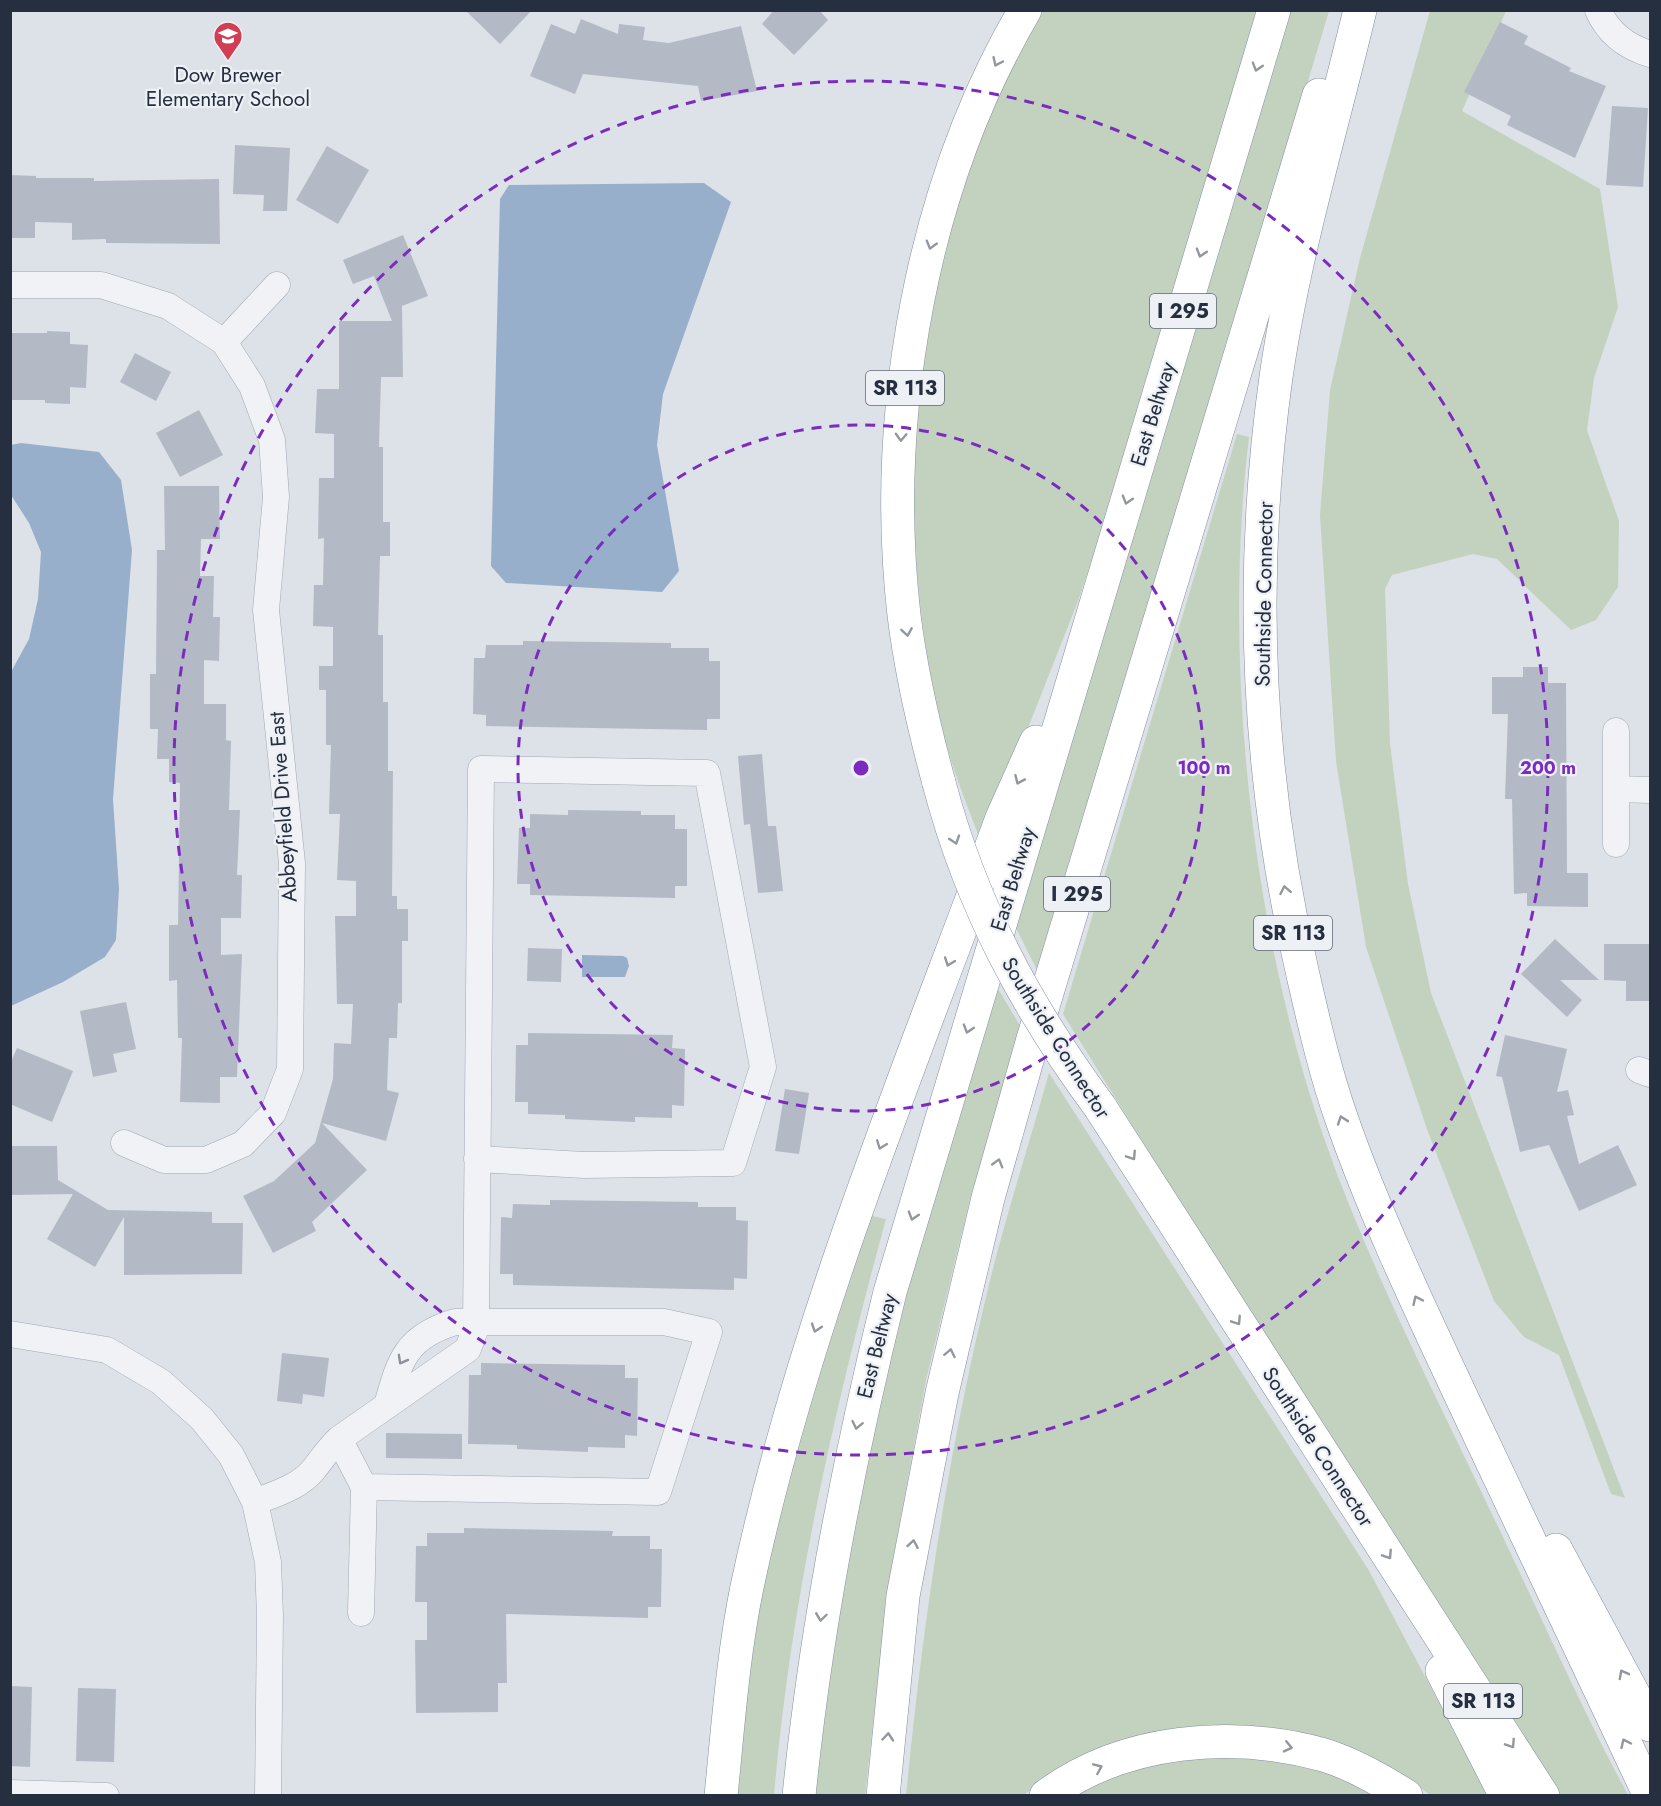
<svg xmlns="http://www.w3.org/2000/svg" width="1661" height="1806" font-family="Jost,sans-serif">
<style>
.green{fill:#c3d2be}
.water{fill:#97afca}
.building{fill:#b4bac5}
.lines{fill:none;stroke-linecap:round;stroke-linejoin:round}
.minor-casing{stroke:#a2a8b2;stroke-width:27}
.highway-casing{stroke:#848f9f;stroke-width:34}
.minor{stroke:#f0f2f6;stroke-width:26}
.highway{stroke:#fff;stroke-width:33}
.highway-bridge-casing{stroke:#848f9f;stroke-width:34;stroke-linecap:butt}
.highway-bridge{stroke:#fff;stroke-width:33}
.oneway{stroke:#92979f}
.oneway2{stroke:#8b909a}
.ring{fill:none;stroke:#7b2cbf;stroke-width:3;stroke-dasharray:10 8}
.labels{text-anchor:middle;stroke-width:4.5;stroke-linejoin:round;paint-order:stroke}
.shield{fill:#edf0f5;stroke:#626976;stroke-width:1.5}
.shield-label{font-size:20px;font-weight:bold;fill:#262f3f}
.poi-label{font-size:21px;fill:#262f3f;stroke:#edf0f5}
.street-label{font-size:21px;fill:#262f3f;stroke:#edf0f5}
.centre{fill:#7b2cbf;stroke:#edf0f5;stroke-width:3}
.ring-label{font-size:18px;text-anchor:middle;font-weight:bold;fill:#7b2cbf;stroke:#edf0f5;stroke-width:4.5;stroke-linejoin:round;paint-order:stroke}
</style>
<rect width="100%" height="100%" fill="#dde1e8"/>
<!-- green -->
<path class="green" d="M 1042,11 L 1258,11 L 1111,504 L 1078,601 L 982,845 C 968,807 952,769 942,729 C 894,532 907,317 984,128 C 1001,88 1022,49 1042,11 Z
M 1288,11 L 1329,11 L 1040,976 L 1014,924 Z
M 1430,11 L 1506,11 L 1462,111 L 1600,189 L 1618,307 L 1594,378 L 1587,430 L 1619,521 L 1618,587 L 1596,620 L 1571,630 L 1497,559 L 1473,554 L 1392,575 L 1385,589 L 1390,744 L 1408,884 L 1431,993 L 1625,1498 L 1611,1494 L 1559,1355 L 1524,1337 L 1494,1301 L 1428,1132 L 1366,947 L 1336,761 L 1320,515 L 1330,390 L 1360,258 Z
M 1237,434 L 1249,437 C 1222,661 1251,928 1325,1141 C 1370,1268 1432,1388 1490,1510 C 1536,1605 1578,1702 1628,1795 L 1560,1795 L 1218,1263 L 1063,1014 Z
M 997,987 L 1022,1029 L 971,1195 L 926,1380 L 889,1583 L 865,1795 L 811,1796 L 854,1506 L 906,1293 Z
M 1049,1073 L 1368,1569 L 1488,1795 L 1430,1795 L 1412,1781 L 1285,1733 L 1036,1787 L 1023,1795 L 906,1796 C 922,1632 945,1470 983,1310 C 1001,1230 1027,1152 1049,1073 Z
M 864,1214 L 886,1219 C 834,1409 791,1599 774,1795 L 730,1796 L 753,1604 Z
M 1221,1751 L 1315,1765 L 1386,1796 L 1066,1796 L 1110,1775 Z"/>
<!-- water -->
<path class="water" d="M 704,183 L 731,202 L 663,394 L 657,445 L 679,571 L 662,592 L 506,583 L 491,566 L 500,199 L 509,185 Z
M 21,443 L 99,452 L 121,480 L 132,550 L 113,799 L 119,889 L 116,940 L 105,957 L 63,982 L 11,1006 L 11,672 L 29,639 L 38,599 L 41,552 L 29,523 L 11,495 L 11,445 Z
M 582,955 L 623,956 L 627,958 L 629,966 L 625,977 L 582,977 Z"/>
<!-- building -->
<path class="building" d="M 465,10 L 532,10 L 500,44 Z
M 774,10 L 819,10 L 828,20 L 794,55 L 762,24 Z
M 581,19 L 618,34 L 619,24 L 645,27 L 643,40 L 669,43 L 741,26 L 757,91 L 701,101 L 698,86 L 583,74 L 575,94 L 530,76 L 551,24 L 575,34 Z
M 1500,22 L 1528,36 L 1524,44 L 1571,68 L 1569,71 L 1606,86 L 1575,158 L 1507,125 L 1511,116 L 1464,92 Z
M 1612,106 L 1648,108 L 1643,187 L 1606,185 Z
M 235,145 L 290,148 L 287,211 L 263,211 L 264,195 L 233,194 Z
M 327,146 L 369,170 L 338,224 L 296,200 Z
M 10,175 L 36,176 L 36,178 L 94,178 L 94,181 L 219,179 L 220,244 L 106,243 L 106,239 L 72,240 L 72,223 L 35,222 L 35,238 L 11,238 Z
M 403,235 L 428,296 L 402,306 L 403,377 L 381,377 L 379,447 L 383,447 L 383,522 L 390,522 L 390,556 L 380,556 L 378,635 L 383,635 L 383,702 L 388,702 L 388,771 L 393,771 L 392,896 L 397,896 L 397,909 L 408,909 L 408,941 L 402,941 L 402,1003 L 398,1003 L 397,1038 L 389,1038 L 387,1090 L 399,1093 L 386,1141 L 322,1123 L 367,1170 L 312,1222 L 316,1231 L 273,1253 L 243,1196 L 274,1181 L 315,1143 L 333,1079 L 334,1043 L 351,1044 L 353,1004 L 337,1004 L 335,916 L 356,916 L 356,881 L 337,880 L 340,814 L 329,814 L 331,745 L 326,745 L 326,690 L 319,690 L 319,666 L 333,666 L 333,627 L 313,626 L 314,585 L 323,585 L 324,538 L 318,539 L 319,478 L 334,478 L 334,434 L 315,433 L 317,389 L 339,389 L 339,321 L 392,321 L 374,276 L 353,284 L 343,260 Z
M 47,331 L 70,332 L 70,344 L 88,345 L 86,388 L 70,387 L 70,404 L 45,403 L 45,400 L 10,400 L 10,333 L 47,333 Z
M 135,353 L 171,372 L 156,401 L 120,382 Z
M 199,410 L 223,455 L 180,477 L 156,433 Z
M 164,486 L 219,486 L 220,539 L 201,539 L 200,576 L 214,576 L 213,617 L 220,617 L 219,661 L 204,660 L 204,704 L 226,704 L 226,740 L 231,741 L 229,810 L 240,810 L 237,875 L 242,875 L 241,918 L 221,918 L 221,955 L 242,954 L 237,1077 L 220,1077 L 220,1103 L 180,1102 L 182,1038 L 178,1038 L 177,980 L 169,981 L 169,925 L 178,925 L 180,783 L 169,782 L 169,759 L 157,759 L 158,729 L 150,729 L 150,674 L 156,674 L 157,550 L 165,550 Z
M 523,641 L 671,643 L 671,648 L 709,648 L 709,661 L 720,661 L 720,719 L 707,719 L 707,730 L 486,726 L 486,715 L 473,714 L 474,658 L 485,658 L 486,645 L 523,645 Z
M 1523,667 L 1548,667 L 1548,683 L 1566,683 L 1567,873 L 1588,873 L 1588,907 L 1527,906 L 1527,893 L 1514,894 L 1512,799 L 1505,799 L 1508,714 L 1492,714 L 1492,677 L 1523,677 Z
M 762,754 L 768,826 L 776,826 L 783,891 L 758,893 L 750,824 L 744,825 L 738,756 Z
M 568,810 L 641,811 L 641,815 L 675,815 L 675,829 L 687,829 L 687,886 L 675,886 L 675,898 L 530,895 L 530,884 L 517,884 L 519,828 L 530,828 L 530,814 L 568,815 Z
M 1555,939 L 1599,980 L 1560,980 L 1582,1000 L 1567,1017 L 1521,974 Z
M 1604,944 L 1649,944 L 1649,1001 L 1626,1001 L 1626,981 L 1604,980 Z
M 528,948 L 562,949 L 561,982 L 527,981 Z
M 126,1002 L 136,1049 L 113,1054 L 117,1072 L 93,1077 L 80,1011 Z
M 528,1033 L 673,1035 L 672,1048 L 685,1049 L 684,1106 L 672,1105 L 672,1118 L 635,1117 L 635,1122 L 565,1119 L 565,1115 L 528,1114 L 528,1102 L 515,1102 L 516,1045 L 528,1045 Z
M 1505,1035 L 1567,1049 L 1557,1092 L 1568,1090 L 1574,1115 L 1567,1116 L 1579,1164 L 1618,1145 L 1637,1185 L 1579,1211 L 1549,1145 L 1520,1152 L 1502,1077 L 1496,1076 Z
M 17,1048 L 73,1071 L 52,1122 L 10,1104 L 10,1064 Z
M 785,1089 L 809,1093 L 799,1154 L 775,1151 Z
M 10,1146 L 57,1146 L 58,1180 L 108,1210 L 212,1212 L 212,1223 L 243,1223 L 242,1274 L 124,1275 L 124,1217 L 95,1267 L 47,1239 L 73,1194 L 10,1195 Z
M 550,1200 L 698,1202 L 698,1207 L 736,1207 L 736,1220 L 748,1221 L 747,1279 L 734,1278 L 734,1290 L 513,1285 L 513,1274 L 500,1274 L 501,1217 L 512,1218 L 513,1204 L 550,1205 Z
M 282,1353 L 329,1358 L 324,1397 L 303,1394 L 302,1404 L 277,1401 Z
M 481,1363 L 625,1365 L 625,1378 L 638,1378 L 637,1436 L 625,1435 L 625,1448 L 588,1447 L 588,1452 L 517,1449 L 517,1445 L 468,1444 L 469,1375 L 481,1375 Z
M 386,1433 L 462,1434 L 462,1459 L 386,1458 Z
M 464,1528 L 613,1531 L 612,1536 L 650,1536 L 650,1549 L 662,1549 L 661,1607 L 648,1607 L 648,1618 L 506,1614 L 507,1683 L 498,1683 L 498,1712 L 416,1713 L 415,1640 L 427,1640 L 427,1602 L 415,1602 L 416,1546 L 427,1546 L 427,1533 L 464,1533 Z
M 10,1686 L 32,1687 L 30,1767 L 10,1766 Z
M 78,1688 L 116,1689 L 114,1762 L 76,1761 Z"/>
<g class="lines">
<!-- minor casing -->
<g class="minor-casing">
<path id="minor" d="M 1598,10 C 1608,33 1627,47 1650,54
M 10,285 L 101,285 L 168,306 L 224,342 L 252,386 L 272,440 L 276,497 L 266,610 L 292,863 L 290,1069 L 273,1113 L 243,1144 L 206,1160 L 164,1160 L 124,1143
M 224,342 L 277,285
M 1616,731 L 1616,844
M 1616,789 L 1650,790
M 1639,1070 L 1650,1074
M 10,1334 L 107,1350 L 161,1382 L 202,1419 L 231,1455 L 255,1502 L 268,1562 L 270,1616 L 268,1796
M 339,1439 L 364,1487 L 658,1492 L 709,1332 L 664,1322 L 455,1322 C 406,1337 400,1359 387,1405
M 255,1502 C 275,1494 300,1487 314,1469 C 323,1458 328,1449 339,1439 L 468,1349 L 476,1327 L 481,769 L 707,773 L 763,1067 L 733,1163 L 584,1165 L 477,1159
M 361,1613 L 364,1487
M 10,1793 L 106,1796"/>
</g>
<!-- highway casing -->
<g class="highway-casing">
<path id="highway" d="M 1360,10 C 1331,132 1294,253 1276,377 C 1248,577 1257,778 1303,975 C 1314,1023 1325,1072 1342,1120 C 1377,1220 1424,1317 1469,1413 C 1529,1540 1590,1668 1650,1796
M 939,783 C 924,728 911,672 904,615 C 881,414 922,185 1025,10
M 1100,1107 L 1543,1796
M 1556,1550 L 1650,1725
M 1442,1671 L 1506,1796
M 721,1796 C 728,1726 733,1655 747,1587 C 803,1322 909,1071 1002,818 L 1036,742
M 799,1796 C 816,1625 849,1458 890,1292 L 1274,10
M 883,1796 L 903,1596 L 942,1393 L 988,1198 L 1033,1039 L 1319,95
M 1046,1796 C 1124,1738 1233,1730 1324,1755 C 1353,1764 1381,1780 1406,1796"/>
</g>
<!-- minor -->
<use href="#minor" class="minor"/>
<!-- highway -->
<use href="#highway" class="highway"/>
<!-- highway-bridge casing -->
<g class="highway-bridge-casing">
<path id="highway-bridge" d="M 939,783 C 971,905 1026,1007 1100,1107"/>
</g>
<!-- highway-bridge -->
<use href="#highway-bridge" class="highway-bridge"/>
</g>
<!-- one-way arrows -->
<defs><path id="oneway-chevron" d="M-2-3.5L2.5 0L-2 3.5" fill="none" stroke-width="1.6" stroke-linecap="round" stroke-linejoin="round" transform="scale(1.5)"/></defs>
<g class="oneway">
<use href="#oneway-chevron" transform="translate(997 62) rotate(115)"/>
<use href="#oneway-chevron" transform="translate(1257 67) rotate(107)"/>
<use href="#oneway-chevron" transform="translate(931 245) rotate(106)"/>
<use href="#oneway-chevron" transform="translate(1201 253) rotate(107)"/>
<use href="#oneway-chevron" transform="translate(901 437) rotate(92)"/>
<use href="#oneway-chevron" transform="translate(1127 500) rotate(107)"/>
<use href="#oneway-chevron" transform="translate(907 632) rotate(81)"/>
<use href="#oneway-chevron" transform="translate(1019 780) rotate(114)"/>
<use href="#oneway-chevron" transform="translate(955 840) rotate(72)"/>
<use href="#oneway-chevron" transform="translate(1285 890) rotate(-101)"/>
<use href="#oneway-chevron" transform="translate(949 962) rotate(110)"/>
<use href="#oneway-chevron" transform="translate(968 1029) rotate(107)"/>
<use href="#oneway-chevron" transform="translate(1342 1120) rotate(-109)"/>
<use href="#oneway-chevron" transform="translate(881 1145) rotate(111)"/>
<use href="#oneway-chevron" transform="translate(1132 1156) rotate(57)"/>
<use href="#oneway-chevron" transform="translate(998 1163) rotate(-74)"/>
<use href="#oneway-chevron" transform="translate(913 1216) rotate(107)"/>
<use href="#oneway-chevron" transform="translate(1417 1300) rotate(-115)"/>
<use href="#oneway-chevron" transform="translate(1237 1321) rotate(57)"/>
<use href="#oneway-chevron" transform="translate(816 1328) rotate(108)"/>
<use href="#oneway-chevron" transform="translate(950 1353) rotate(-78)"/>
<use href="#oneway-chevron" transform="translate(857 1425) rotate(102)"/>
<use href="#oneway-chevron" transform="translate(913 1544) rotate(-80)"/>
<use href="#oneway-chevron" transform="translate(1388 1555) rotate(57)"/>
<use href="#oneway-chevron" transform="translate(821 1617) rotate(98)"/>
<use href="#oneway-chevron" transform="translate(1623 1674) rotate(-118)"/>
<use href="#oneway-chevron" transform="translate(888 1737) rotate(-85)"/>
<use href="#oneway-chevron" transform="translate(1625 1743) rotate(-115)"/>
<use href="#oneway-chevron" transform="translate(1511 1744) rotate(57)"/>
<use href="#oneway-chevron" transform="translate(1288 1747) rotate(13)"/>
<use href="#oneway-chevron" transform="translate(1098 1768) rotate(-23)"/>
</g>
<use class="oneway2" href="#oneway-chevron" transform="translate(402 1360) rotate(119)"/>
<!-- distance rings -->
<g class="ring">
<circle cx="861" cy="768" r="343"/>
<circle cx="861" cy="768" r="687"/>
</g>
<!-- icons -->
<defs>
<g id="school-pin" transform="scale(1.5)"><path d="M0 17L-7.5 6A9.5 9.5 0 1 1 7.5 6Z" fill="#d33d53" stroke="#edf0f5"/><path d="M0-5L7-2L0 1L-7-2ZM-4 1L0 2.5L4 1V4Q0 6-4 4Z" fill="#fff"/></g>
</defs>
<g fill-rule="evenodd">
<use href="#school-pin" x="228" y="36"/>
</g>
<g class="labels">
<!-- shield labels -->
<g class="shield">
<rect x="1150" y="294" width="66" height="34" rx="4.5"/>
<rect x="866" y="371" width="78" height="34" rx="4.5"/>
<rect x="1044" y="877" width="66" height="34" rx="4.5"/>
<rect x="1254" y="916" width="78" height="34" rx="4.5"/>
<rect x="1444" y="1684" width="78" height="34" rx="4.5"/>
</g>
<g class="shield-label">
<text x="1183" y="318">I 295</text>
<text x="905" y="395">SR 113</text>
<text x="1077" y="901">I 295</text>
<text x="1293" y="940">SR 113</text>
<text x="1483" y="1708">SR 113</text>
</g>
<!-- poi labels -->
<g class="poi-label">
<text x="228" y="82">Dow Brewer<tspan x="228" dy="24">Elementary School</tspan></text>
</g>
<!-- street labels -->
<g class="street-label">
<text transform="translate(1153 414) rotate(-73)" y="7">East Beltway</text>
<text transform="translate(1264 594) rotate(-89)" y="7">Southside Connector</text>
<text transform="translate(283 807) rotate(-94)" y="7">Abbeyfield Drive East</text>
<text transform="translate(1013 879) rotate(-73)" y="7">East Beltway</text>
<text transform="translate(1056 1038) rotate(58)" y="7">Southside Connector</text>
<text transform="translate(877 1346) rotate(-76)" y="7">East Beltway</text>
<text transform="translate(1318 1447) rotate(57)" y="7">Southside Connector</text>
</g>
</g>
<circle cx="861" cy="768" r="9" class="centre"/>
<g class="ring-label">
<text x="1204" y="774">100 m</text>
<text x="1548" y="774">200 m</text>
</g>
<!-- border -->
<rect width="1661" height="1806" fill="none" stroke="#262f3f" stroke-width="24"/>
</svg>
